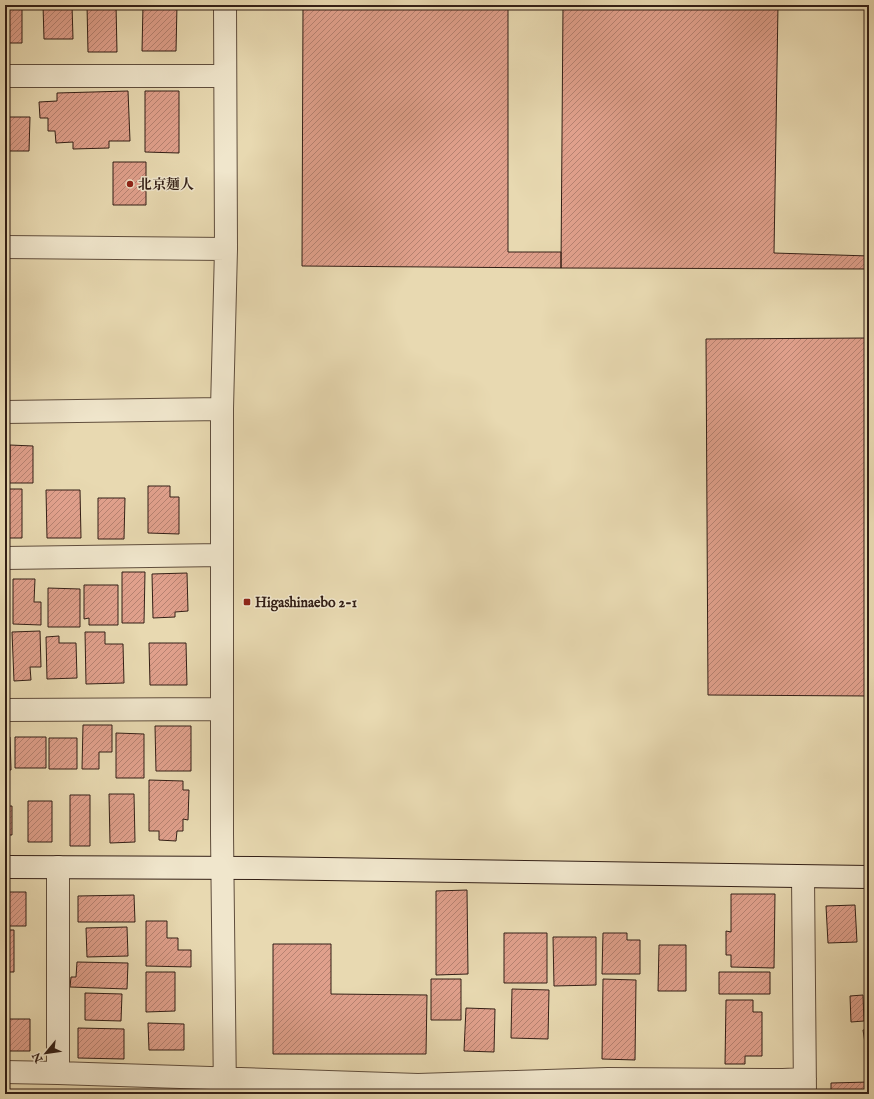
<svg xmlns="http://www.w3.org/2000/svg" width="874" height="1099" font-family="'IM FELL English','Noto Serif JP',serif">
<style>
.building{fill:url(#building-hatch);stroke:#331f16}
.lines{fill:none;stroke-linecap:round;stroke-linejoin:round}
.street-casing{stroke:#604e3d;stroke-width:24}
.secondary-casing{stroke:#331f16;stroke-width:24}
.street{stroke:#f0e6cc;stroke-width:22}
.secondary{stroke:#f0e6cc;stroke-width:22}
.poi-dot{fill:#8f2418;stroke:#f0e6cc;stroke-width:1.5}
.labels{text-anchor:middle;stroke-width:3;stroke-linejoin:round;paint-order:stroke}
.poi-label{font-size:14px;font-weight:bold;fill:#331f16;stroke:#f0e6cc;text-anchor:start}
</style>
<defs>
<pattern id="building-hatch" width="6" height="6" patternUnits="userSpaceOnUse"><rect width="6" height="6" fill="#e0a08c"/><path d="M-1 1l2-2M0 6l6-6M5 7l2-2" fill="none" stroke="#b68271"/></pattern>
</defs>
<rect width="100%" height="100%" fill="#e8d9b1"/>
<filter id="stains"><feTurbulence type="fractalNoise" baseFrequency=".005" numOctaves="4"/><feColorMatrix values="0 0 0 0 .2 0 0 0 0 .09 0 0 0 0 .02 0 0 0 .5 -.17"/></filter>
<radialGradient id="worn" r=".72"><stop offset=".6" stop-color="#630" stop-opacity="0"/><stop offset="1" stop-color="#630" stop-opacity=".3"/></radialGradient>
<!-- building -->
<path class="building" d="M 5,5 L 22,5 L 22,43 L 5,43 Z
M 43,5 L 72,5 L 73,39 L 44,39 Z
M 87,5 L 116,5 L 117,52 L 88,52 Z
M 143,5 L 177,5 L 176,51 L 142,51 Z
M 303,5 L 508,5 L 508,252 L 561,252 L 561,268 L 302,266 Z
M 563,5 L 778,5 L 774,253 L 869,256 L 869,269 L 561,268 Z
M 128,91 L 130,141 L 109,141 L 109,148 L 73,149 L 73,142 L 56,143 L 55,131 L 48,131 L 48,118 L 40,118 L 39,102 L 57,101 L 57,93 Z
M 145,91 L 179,91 L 179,153 L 145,152 Z
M 5,117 L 30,117 L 29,151 L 5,151 Z
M 113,162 L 146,162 L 146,205 L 113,205 Z
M 869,338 L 869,696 L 708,695 L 706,339 Z
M 10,445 L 33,446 L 33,483 L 5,483 L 5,460 L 10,460 Z
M 148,486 L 170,486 L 170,497 L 179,497 L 179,534 L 148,533 Z
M 5,489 L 22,489 L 22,538 L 5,538 Z
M 46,490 L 80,490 L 81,538 L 47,538 Z
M 98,498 L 125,498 L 124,539 L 98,539 Z
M 122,572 L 145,572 L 144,623 L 122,623 Z
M 187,573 L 188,611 L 175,612 L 175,617 L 153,618 L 152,574 Z
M 13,579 L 35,579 L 34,602 L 41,602 L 41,625 L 13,624 Z
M 84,585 L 118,585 L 118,625 L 89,625 L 89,618 L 84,619 Z
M 48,588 L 80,589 L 80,627 L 48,627 Z
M 40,631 L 41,667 L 30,667 L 31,680 L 14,681 L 12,632 Z
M 85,632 L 105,632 L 105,644 L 123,644 L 124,683 L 86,684 Z
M 59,636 L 59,643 L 76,643 L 77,678 L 47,679 L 46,637 Z
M 149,643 L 186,643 L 187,685 L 150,685 Z
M 83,725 L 112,725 L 112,752 L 99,752 L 99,769 L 82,769 Z
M 155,726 L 191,726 L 191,771 L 156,771 Z
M 116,733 L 144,734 L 144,778 L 116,778 Z
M 5,737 L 10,737 L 11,770 L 5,770 Z
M 15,737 L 46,737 L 46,768 L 15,768 Z
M 49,738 L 77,738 L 77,769 L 49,769 Z
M 149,780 L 183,781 L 183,790 L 189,790 L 188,820 L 183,819 L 183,831 L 177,831 L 176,841 L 159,840 L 159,831 L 149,831 Z
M 109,794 L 134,794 L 135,842 L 110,843 Z
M 70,795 L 90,795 L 90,846 L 70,846 Z
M 28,801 L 52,801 L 52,842 L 28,842 Z
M 5,806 L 12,806 L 12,835 L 5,835 Z
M 467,890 L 468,974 L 436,975 L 436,891 Z
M 5,892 L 26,892 L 26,926 L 5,926 Z
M 731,894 L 775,894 L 774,968 L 731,967 L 731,955 L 726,955 L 726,931 L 731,932 Z
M 134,895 L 135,922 L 78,922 L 78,896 Z
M 855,905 L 857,942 L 828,943 L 826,906 Z
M 146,921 L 167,921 L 167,938 L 178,938 L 178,950 L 191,950 L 191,967 L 146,966 Z
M 127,927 L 128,956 L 87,957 L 86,928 Z
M 5,930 L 14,930 L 14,972 L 5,972 Z
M 504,933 L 547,933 L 547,983 L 504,983 Z
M 603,933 L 627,933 L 627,940 L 640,940 L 640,974 L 602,974 Z
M 553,937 L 596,937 L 596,985 L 554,986 Z
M 273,944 L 331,944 L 331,994 L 427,995 L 426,1054 L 273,1054 Z
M 659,945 L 686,945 L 686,991 L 658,991 Z
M 77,962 L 128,963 L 127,989 L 70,987 L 71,977 L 76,977 Z
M 146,972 L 175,972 L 175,1011 L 146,1012 Z
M 719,972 L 770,972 L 770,994 L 719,994 Z
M 431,979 L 461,979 L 461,1020 L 431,1020 Z
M 603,979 L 636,980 L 635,1060 L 602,1059 Z
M 512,989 L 549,990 L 548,1039 L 511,1038 Z
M 85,993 L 122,994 L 121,1021 L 85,1020 Z
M 863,995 L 864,1021 L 851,1022 L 850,996 Z
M 726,1000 L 753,1000 L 753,1012 L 762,1012 L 762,1056 L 745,1056 L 745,1064 L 725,1064 Z
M 466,1008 L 495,1009 L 494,1052 L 464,1051 Z
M 5,1019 L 30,1019 L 30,1051 L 5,1051 Z
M 148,1023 L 184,1024 L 184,1050 L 149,1050 Z
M 78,1028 L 124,1029 L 124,1059 L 78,1058 Z
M 869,1029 L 869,1069 L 863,1030 Z
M 869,1082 L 869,1094 L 831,1094 L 831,1083 Z"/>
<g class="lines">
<!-- street casing -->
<g class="street-casing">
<path id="street" d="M 5,76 L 225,76
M 5,247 L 226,249
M 5,412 L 222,409
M 5,558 L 222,555
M 5,710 L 222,709
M 803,877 L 805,1093
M 5,1072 L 58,1073 L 418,1085 L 608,1079 L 783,1080 L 805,1079
M 58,1073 L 58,867
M 225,1094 L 222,834 L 222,409 L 226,249 L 225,5"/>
</g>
<!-- secondary casing -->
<g class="secondary-casing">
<path id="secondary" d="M 5,867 L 258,868 L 869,877"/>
</g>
<!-- street -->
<use href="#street" class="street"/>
<!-- secondary -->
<use href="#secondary" class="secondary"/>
</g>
<!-- markers -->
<g class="poi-dot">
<circle cx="130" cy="184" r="4"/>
<rect x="243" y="598" width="8" height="8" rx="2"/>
</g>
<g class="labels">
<!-- poi labels -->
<g class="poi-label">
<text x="138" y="189">北京麺人</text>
<text x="255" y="607">Higashinaebo 2-1</text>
</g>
</g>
<!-- margin -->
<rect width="874" height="1099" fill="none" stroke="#e8d9b1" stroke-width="20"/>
<rect x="6" y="6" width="862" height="1087" fill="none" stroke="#331f16" stroke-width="2"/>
<rect x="10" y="10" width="854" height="1079" fill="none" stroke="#331f16"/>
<!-- north arrow -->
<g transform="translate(46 1053) rotate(241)" stroke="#f0e6cc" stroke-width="3" paint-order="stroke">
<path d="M0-3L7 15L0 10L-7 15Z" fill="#331f16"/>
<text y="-6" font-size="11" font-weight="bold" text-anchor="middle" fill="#331f16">N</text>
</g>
<rect width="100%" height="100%" filter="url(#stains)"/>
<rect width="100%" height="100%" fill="url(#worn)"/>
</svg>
